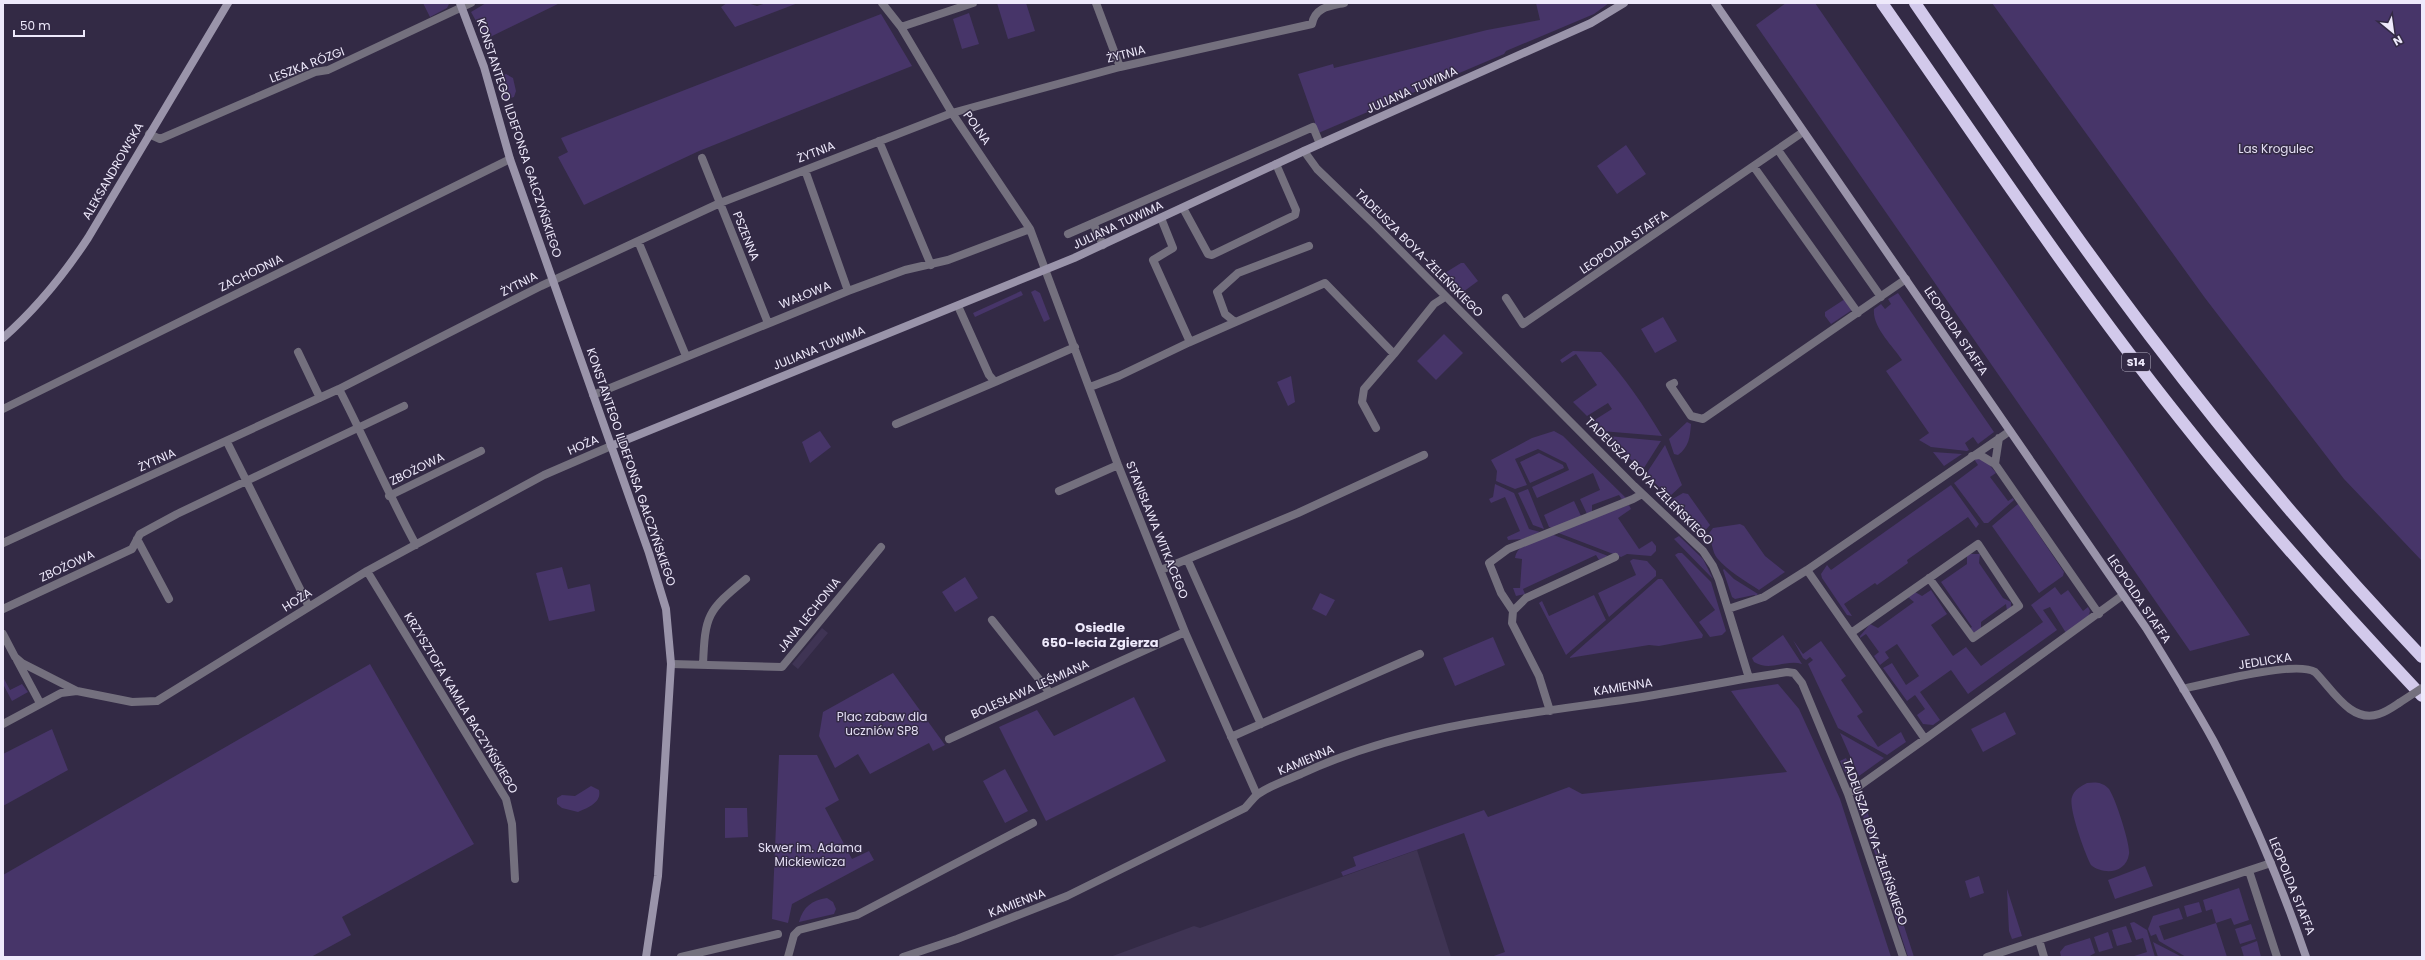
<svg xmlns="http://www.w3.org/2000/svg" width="2425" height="960" font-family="Poppins,sans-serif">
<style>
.built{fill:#3f3454}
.green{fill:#473569}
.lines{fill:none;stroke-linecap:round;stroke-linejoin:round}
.street{stroke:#74707e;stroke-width:8}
.secondary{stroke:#9a94aa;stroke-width:8}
.highway{stroke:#d2c9eb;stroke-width:12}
.street-bridge{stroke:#74707e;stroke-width:8}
.labels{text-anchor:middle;stroke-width:3;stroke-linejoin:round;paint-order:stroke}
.shield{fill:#332a45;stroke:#b6b0c4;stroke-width:1}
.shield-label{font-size:11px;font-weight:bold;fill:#eee9fb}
.street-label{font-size:12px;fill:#eee9fb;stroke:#332a45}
.park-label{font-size:12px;fill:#e4def4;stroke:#332a45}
.neighbourhood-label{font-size:13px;font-weight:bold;fill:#eee9fb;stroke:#332a45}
</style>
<rect width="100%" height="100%" fill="#332a45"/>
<!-- built -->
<path class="built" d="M 822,628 L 828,633 L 798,669 L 792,664 Z
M 1417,850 L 1451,957 L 1110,957 L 1194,926 L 1200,928 Z"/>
<!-- green -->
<path class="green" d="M 423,3 L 449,3 L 449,4 L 447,8 L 430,17 Z
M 486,3 L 560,3 L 486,39 L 471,12 Z
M 727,3 L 747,3 L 757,6 L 766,3 L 798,3 L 735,27 L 721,7 Z
M 997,3 L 1026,3 L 1035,31 L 1008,39 Z
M 1536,3 L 1609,3 L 1594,14 L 1506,51 L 1504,54 L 1316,134 L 1313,127 L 1315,122 L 1298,74 L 1333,64 L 1334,68 L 1487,30 L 1540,20 Z
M 1786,3 L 1815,3 L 2250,635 L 2190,651 L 1756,25 Z
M 1992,3 L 2422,3 L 2422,561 L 2344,479 L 2205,298 Z
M 969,13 L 979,44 L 962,49 L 953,19 Z
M 881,14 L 912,66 L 699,151 L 584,205 L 558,157 L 568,152 L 561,138 Z
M 506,74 L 513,78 L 516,91 L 514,97 L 503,100 L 497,80 L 497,78 Z
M 1626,145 L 1646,174 L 1617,194 L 1597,166 Z
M 1461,263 L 1464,263 L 1478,281 L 1463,292 L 1451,287 L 1440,276 Z
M 1035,290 L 1040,293 L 1050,319 L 1044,322 L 1031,292 Z
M 1021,291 L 1023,295 L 975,317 L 973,313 Z
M 1898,293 L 1994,432 L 1978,444 L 1973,437 L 1965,443 L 1969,450 L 1967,451 L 1931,447 L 1919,440 L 1929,433 L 1886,371 L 1902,360 C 1893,346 1872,327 1874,309 L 1881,304 L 1885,309 L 1891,304 L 1888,299 Z
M 1845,299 L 1852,310 L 1831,324 L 1825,316 L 1825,312 Z
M 1663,317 L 1677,341 L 1655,353 L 1641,329 Z
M 1444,334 L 1463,353 L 1436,380 L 1417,361 Z
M 1573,351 L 1601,352 C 1625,377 1644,406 1662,436 L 1601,431 L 1593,421 L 1612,409 L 1608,403 L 1587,416 L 1573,402 L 1597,385 L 1576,354 L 1562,363 L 1560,360 Z
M 1291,376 L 1295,402 L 1288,406 L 1277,382 Z
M 1687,422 L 1691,424 C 1690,437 1689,447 1678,455 L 1674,454 L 1669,439 Z
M 820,431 L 831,447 L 810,463 L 802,442 Z
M 1554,431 L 1563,436 L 1627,499 L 1623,501 L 1619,495 L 1592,505 L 1592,513 L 1587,514 L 1580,499 L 1600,490 L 1593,473 L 1537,498 L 1532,487 L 1569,470 L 1566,463 L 1538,449 L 1515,459 L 1527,485 L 1515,489 L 1496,481 L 1497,471 L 1491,460 L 1532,438 Z
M 1608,436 L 1661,441 L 1642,471 Z
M 1665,445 L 1682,485 L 1669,497 L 1646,474 Z
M 1933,452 L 1962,454 L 1944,466 Z
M 1539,453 L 1563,465 L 1564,468 L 1530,483 L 1520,462 Z
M 1974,459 C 1986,458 1989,464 1996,473 L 1990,477 L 2008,501 L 2013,498 L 2014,500 L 1988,523 L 1984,523 L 1954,483 L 1978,465 Z
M 1495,484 L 1514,493 L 1529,529 L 1540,532 L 1523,539 L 1508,540 L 1507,537 L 1520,531 L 1505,497 L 1491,503 L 1489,499 L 1493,497 Z
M 1951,485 L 1979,524 L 1976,528 L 1968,517 L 1907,560 L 1908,563 L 1877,585 L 1875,583 L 1844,604 L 1852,616 L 1847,615 L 1822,578 L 1821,574 L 1827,565 L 1831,570 Z
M 1528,489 L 1544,529 L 1533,525 L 1518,493 Z
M 1683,493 L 1688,494 L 1710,525 L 1703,533 L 1671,500 Z
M 1574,501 L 1581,516 L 1553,528 L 1549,527 L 1544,515 Z
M 2018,504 L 2064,572 L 2063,576 L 2039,593 L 1992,526 Z
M 1629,505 L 1631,509 L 1618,518 L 1639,549 L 1652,541 L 1656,546 L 1656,551 L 1651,556 L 1627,554 L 1621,557 L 1556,532 Z
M 1740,524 L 1744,526 L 1765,556 L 1785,572 L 1759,590 C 1745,581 1728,571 1717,558 C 1712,552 1713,542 1707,536 L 1713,528 Z
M 1551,534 L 1608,556 L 1599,560 L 1596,555 L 1523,589 L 1525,594 L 1516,596 L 1513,588 L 1520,588 L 1522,559 L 1515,558 C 1517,543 1538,539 1551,534 Z
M 1679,536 L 1703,559 L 1713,579 L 1674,539 Z
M 1678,553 L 1682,553 L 1711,582 L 1726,631 L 1722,635 L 1710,637 L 1699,622 L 1715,610 L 1675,555 Z
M 1967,554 L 1980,554 L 1979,563 L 2003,598 L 2011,602 L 2011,609 L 2007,611 L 2006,604 L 1981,622 L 1981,630 L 1978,633 L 1973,632 L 1970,628 L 1972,627 L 1941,582 L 1967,564 Z
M 1633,559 L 1647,561 L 1656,571 L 1656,576 L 1609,617 L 1598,593 L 1636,575 L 1630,561 Z
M 562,567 L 568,589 L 590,584 L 595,611 L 549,621 L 536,573 Z
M 1724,569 L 1734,579 L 1758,594 L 1756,596 L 1754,595 L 1735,599 L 1732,597 L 1723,570 Z
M 965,577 L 978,598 L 955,612 L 942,592 Z
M 1658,579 L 1662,579 L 1703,635 L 1702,638 L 1659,646 L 1649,645 L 1569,658 Z
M 2055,587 L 2061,595 L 2068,590 L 2083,611 L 2088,607 L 2090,611 L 2088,618 L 2066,633 L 2050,607 L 2043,610 L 2057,630 L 1968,694 L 1951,670 L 1920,692 L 1940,720 L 1933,725 L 1923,724 L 1917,715 L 1925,709 L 1915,695 L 1907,701 L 1883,668 L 1892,663 L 1906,685 L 1919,676 L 1897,644 L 1885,652 L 1889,658 L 1880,665 L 1874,656 L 1879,652 L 1866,634 L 1860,638 L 1860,636 L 1870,624 L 1878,628 L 1914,602 L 1908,597 L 1915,592 L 1922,596 L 1931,590 L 1947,614 L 1931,625 L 1953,656 L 1966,647 L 1981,666 L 2043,622 L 2031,605 Z
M 1320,593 L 1335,600 L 1326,616 L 1312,609 Z
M 1594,595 L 1606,620 L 1566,655 L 1539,603 L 1542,601 L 1549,616 Z
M 1783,635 L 1802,664 C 1786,659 1770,672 1754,662 L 1752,658 Z
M 1493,637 L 1505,665 L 1455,686 L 1443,658 Z
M 1793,640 L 1803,654 L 1821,641 L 1846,676 L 1841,680 L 1863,712 L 1857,716 L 1878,747 L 1901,732 L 1906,742 L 1887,755 L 1838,728 L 1808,664 L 1813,660 L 1810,657 L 1806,660 L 1803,658 Z
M 370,664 L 474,844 L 342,917 L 351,935 L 311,957 L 3,957 L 3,875 Z
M 893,673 L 945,745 L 933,751 L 929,743 L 870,774 L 858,754 L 835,768 L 819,736 L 823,712 Z
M 3,677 L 10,690 L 22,684 L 28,692 L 12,701 L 3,684 Z
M 1778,684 L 1799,709 L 1840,799 L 1891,957 L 1491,957 L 1505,952 L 1464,833 L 1343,876 L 1341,872 L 1356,866 L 1353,857 L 1484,810 L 1488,817 L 1569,787 L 1582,794 L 1787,772 L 1731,691 Z
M 1134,697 L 1166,761 L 1046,821 L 999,727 L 1037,710 L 1054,736 Z
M 2005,712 L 2016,734 L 1983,752 L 1971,729 Z
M 52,729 L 68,770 L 3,806 L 3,754 Z
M 1840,733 L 1884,758 L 1859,776 Z
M 779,755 L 817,755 L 839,800 L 825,808 L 852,859 L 869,851 L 874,860 L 792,904 L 788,923 L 772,919 Z
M 1846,758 L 1857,782 L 1848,779 L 1840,761 Z
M 1005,769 L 1028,811 L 1005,823 L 983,781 Z
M 2087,783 C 2095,782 2102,782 2108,788 C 2114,793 2131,846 2129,854 C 2126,874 2103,875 2091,865 C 2085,854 2068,807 2072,797 C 2074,790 2081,786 2087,783 Z
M 591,786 L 599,790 C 602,803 587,808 578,812 L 562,808 L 557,804 L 557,798 L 562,795 L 575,796 Z
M 1861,792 L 1914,957 L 1908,957 L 1859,804 Z
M 725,808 L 747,808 L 748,837 L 725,838 Z
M 2145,866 L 2153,886 L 2115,899 L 2108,880 Z
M 1979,876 L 1984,893 L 1970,898 L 1965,881 Z
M 2239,888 L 2249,920 L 2234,925 L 2231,918 L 2216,923 L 2227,957 L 2186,957 L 2159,941 L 2156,934 L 2151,936 L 2148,929 L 2153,916 L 2179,908 L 2183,919 L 2159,926 L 2164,940 L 2216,923 L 2212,909 L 2206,911 L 2203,900 Z
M 2007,889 L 2022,936 L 2012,939 L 2009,931 Z
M 827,898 L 833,902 L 836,909 L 834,914 L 799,922 C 803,907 812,900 827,898 Z
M 2199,902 L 2202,912 L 2187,917 L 2184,906 Z
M 2134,922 L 2147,930 L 2155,957 L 2131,957 L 2147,952 L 2143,938 L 2136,940 L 2130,923 Z
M 2251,924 L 2256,939 L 2240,944 L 2235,929 Z
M 2126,926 L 2132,942 L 2117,946 L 2112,930 Z
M 2108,932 L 2113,948 L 2099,952 L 2094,937 Z
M 2090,938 L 2095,953 L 2088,957 L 2061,957 L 2060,952 L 2065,946 Z
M 2257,941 L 2261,957 L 2244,957 L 2241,947 Z
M 2153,942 L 2182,957 L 2158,957 Z"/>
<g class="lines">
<!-- street -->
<path class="street" d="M 882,3 L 901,27 L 952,113 L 1030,229 L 1118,465 L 1185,632 L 1257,795
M 1096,3 L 1120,67
M 901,27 L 973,3
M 149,134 L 160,139 L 315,72 L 328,70 L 471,3
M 879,141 L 931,265
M 1778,150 L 1881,297
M 1304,151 L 1317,169 L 1374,224 L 1634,486 L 1703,551 L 1713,566 L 1719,580 L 1749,678 L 1787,672 L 1794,673 L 1802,683 L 1848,794 L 1903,957
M 702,158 L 768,323
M 1754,167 L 1858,313
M 805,170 L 848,291
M 1183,208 L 1208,254 L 1212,255 L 1295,215 L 1296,210 L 1276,164
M 1161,218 L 1173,248 L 1153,260 L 1190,342
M 1093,223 L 1103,245
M 1068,234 L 1313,127 L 1320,144
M 638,241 L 686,356
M 1506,298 L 1523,324 L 1803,132
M 958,306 L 989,375 L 995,382 L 1075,347
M 1235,322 L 1225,314 L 1217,292 L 1238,273 L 1309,246
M 298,352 L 320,398
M 1674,383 L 1670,385 L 1691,416 L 1703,419 L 1906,279
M 1090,387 L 1119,376 L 1190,342 L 1325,283 L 1394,354 L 1434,304 L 1445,297
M 339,389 C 366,441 388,494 416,545
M 593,395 L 848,291 L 905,270 L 948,260 L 1030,229
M 3,409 L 510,159
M 896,424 L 995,382
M 1376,428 L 1362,402 L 1364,389 L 1394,354
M 2010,431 L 1807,570 L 1925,739 L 2123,595
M 227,442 L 309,607
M 1972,456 L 1980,455 L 1995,464 L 2099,614
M 1995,464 L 1999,438
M 1059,491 L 1118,465
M 389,496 L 481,451
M 137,539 L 169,599
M 3,543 L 339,389 L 541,286 L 720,203 L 952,113 L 1120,67 L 1312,24 C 1315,7 1330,6 1344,3
M 1188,561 L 1261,724
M 1161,570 L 1298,513 L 1424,455
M 367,571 L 506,799 L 512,824 L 515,879
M 3,609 L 132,549 L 140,534 L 177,514 L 404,406
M 1728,609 L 1764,597 L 1807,570
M 1513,611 L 1526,598 L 1615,557
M 992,620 L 1050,693
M 1851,633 L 1978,544 L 2019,606 L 1973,638 L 1929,578
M 3,634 L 15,657 L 22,663 L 77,691 L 132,702 L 157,701 L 367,571 L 544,475 L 611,446
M 17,660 L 40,703
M 671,664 L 782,667 L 881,547
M 703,665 C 705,615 707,611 746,579
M 2183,689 C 2209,683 2296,660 2315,672 C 2332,689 2351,724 2379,714 C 2386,712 2393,707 2399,703
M 1550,711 L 1539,676 L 1512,623 L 1513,611 L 1501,593 L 1489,563 L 1508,549 L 1633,499 L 1642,494
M 3,724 L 61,693 L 77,691
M 1231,737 L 1420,654
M 949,739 L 1185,632
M 1848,794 L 1925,739
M 2249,871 L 2277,957
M 2039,940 L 2044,957
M 681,957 L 778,934
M 788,957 L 794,935 L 799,930 L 857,915 L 1033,823
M 903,957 L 957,939 L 1067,896 L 1245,808 C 1249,804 1253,798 1257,795 C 1268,786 1287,780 1301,774 C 1403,726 1519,715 1629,699 C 1669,693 1709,685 1749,678
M 1987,957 L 2271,863"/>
<!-- secondary -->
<path class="secondary" d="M 460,3 L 484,67 L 510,159 L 649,553 L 666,609 L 671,664 L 658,876 L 646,957
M 1715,3 L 2146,628 C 2169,665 2192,702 2213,740 C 2250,810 2281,883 2306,957
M 3,338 C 37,308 63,276 88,238 L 228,3
M 611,446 L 1074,258 L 1304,151 L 1591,23 L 1624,3"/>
<!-- highway -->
<path class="highway" d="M 1882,3 C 1980,143 2074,286 2181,420 C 2257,516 2338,607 2422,696
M 1915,3 C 1992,115 2068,228 2150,336 C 2235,448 2325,555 2422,657"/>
<!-- street-bridge -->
<path class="street-bridge" d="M 2399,703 L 2422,688"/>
</g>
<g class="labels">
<!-- shield labels -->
<rect class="shield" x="2122" y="353" width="28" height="18" rx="3"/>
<g class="shield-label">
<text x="2136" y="366">S14</text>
</g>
<!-- street labels -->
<g class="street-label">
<text transform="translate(1126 54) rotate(-14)" y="4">ŻYTNIA</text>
<text transform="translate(307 65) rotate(-21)" y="4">LESZKA RÓZGI</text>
<text transform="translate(1412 90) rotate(-24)" y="4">JULIANA TUWIMA</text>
<text transform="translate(977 128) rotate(55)" y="4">POLNA</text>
<text transform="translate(519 138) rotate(72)" y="4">KONSTANTEGO ILDEFONSA GAŁCZYŃSKIEGO</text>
<text transform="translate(816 152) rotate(-21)" y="4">ŻYTNIA</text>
<text transform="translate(113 171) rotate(-60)" y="4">ALEKSANDROWSKA</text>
<text transform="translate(1118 225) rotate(-25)" y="4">JULIANA TUWIMA</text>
<text transform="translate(746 236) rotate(68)" y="4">PSZENNA</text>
<text transform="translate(1624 242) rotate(-34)" y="4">LEOPOLDA STAFFA</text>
<text transform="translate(1419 253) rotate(45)" y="4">TADEUSZA BOYA-ŻELEŃSKIEGO</text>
<text transform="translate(251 273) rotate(-26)" y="4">ZACHODNIA</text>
<text transform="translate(519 284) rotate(-27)" y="4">ŻYTNIA</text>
<text transform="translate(805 295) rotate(-22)" y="4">WAŁOWA</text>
<text transform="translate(1956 331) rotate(56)" y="4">LEOPOLDA STAFFA</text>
<text transform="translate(819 348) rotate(-22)" y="4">JULIANA TUWIMA</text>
<text transform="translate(583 445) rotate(-23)" y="4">HOŻA</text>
<text transform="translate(157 460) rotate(-24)" y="4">ŻYTNIA</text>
<text transform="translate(631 467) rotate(71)" y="4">KONSTANTEGO ILDEFONSA GAŁCZYŃSKIEGO</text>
<text transform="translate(417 469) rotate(-26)" y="4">ZBOŻOWA</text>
<text transform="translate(1649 481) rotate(45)" y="4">TADEUSZA BOYA-ŻELEŃSKIEGO</text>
<text transform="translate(1157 530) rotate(68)" y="4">STANISŁAWA WITKACEGO</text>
<text transform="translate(67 566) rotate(-25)" y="4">ZBOŻOWA</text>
<text transform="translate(2139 599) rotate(56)" y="4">LEOPOLDA STAFFA</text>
<text transform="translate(297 600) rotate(-32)" y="4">HOŻA</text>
<text transform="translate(809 615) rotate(-51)" y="4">JANA LECHONIA</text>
<text transform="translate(2265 661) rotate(-9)" y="4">JEDLICKA</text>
<text transform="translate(1623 687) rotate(-9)" y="4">KAMIENNA</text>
<text transform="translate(1030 689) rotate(-24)" y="4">BOLESŁAWA LEŚMIANA</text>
<text transform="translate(461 703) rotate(59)" y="4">KRZYSZTOFA KAMILA BACZYŃSKIEGO</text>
<text transform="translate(1306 760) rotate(-23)" y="4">KAMIENNA</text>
<text transform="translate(1875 842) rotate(71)" y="4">TADEUSZA BOYA-ŻELEŃSKIEGO</text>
<text transform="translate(2292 886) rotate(68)" y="4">LEOPOLDA STAFFA</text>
<text transform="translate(1017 903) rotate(-21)" y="4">KAMIENNA</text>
</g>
<!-- park labels -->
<g class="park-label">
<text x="2276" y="153">Las Krogulec</text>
<text x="882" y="721">Plac zabaw dla<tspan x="882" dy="14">uczniów SP8</tspan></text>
<text x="810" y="852">Skwer im. Adama<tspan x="810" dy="14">Mickiewicza</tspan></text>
</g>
<!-- neighbourhood labels -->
<g class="neighbourhood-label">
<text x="1100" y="632">Osiedle<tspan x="1100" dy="15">650-lecia Zgierza</tspan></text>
</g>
</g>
<!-- border -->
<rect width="2425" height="960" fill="none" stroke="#eee9fb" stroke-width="8"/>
<!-- north arrow -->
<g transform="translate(2393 32) rotate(151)" stroke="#332a45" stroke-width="3" paint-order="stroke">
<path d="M0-3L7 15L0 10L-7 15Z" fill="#eee9fb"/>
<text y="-6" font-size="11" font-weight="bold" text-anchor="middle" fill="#eee9fb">N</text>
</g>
<!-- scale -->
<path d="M14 30v6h70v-6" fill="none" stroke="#eee9fb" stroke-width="2"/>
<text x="20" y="30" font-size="12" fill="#eee9fb" stroke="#332a45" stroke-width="3" paint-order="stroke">50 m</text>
</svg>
